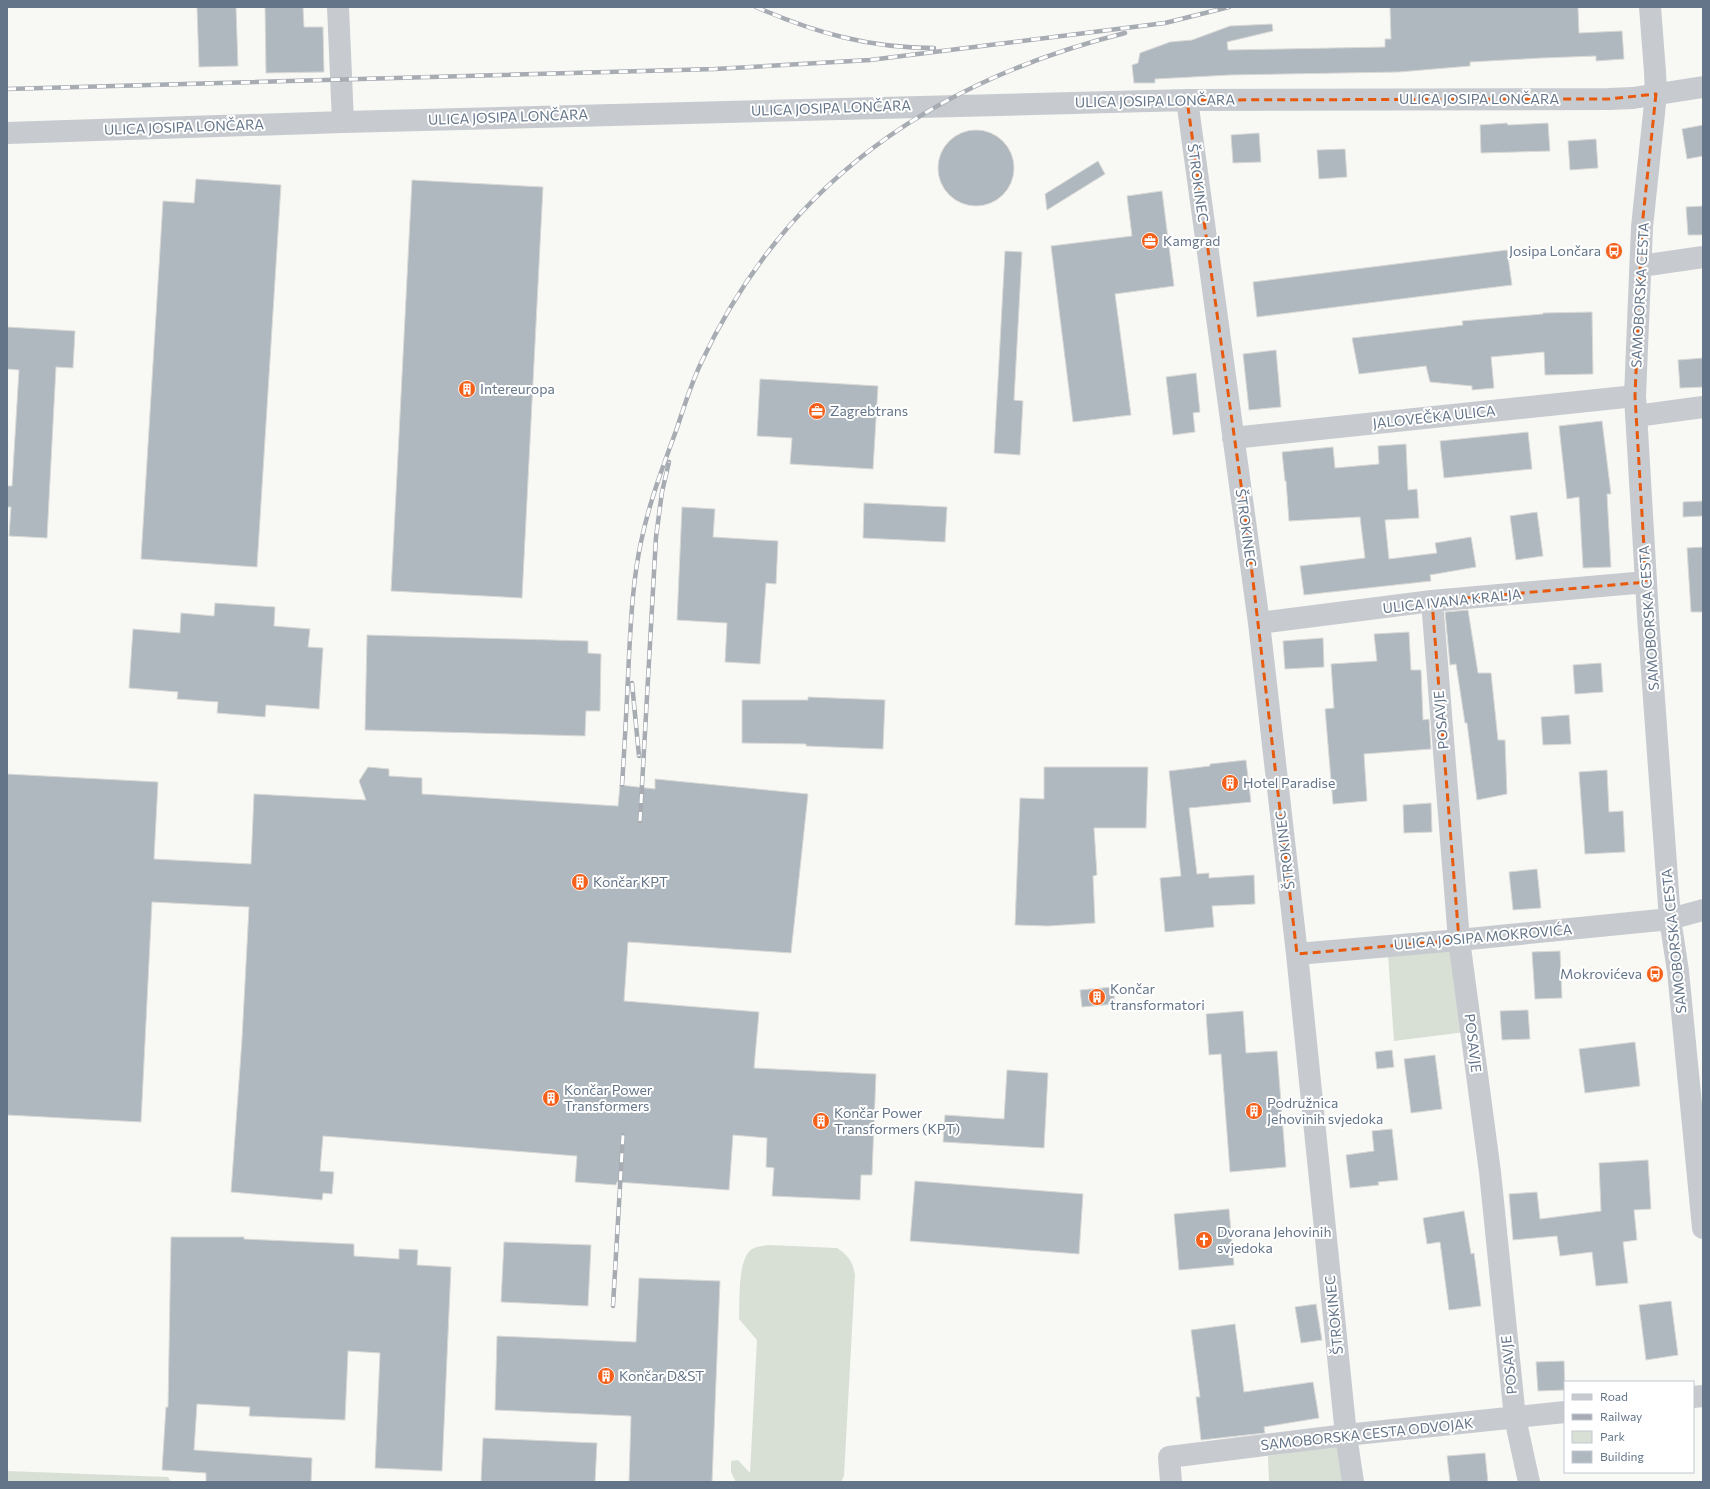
<svg xmlns="http://www.w3.org/2000/svg" width="1710" height="1489" font-family="Commissioner,sans-serif">
<style>
.green{fill:#d8e0d5}
.building{fill:#b0b8bf;stroke:#d9dad7}
.lines{fill:none;stroke-linecap:round;stroke-linejoin:round}
.minor{stroke:#c7cbcf;stroke-width:22}
.rail-casing{stroke:#a7acb3;stroke-width:4.5}
.rail{stroke:#fff;stroke-width:3;stroke-dasharray:9;stroke-linecap:butt}
.marked{fill:none;stroke:#e8590c;stroke-width:3;stroke-dasharray:8 5;stroke-linejoin:round}
.labels{text-anchor:middle;stroke-width:4;stroke-linejoin:round;paint-order:stroke}
.street-label{font-size:14px;fill:#647589;stroke:#fff}
.poi-label{font-size:14px;fill:#647589;stroke:#fff;text-anchor:start}
</style>
<rect width="100%" height="100%" fill="#f8f8f5"/>
<!-- green -->
<path class="green" d="M 1450,950 L 1466,1032 L 1394,1041 L 1388,955 Z
M 768,1245 L 837,1248 C 848,1255 853,1262 855,1275 L 844,1476 L 841,1482 L 736,1482 L 731,1472 L 731,1461 L 738,1460 L 750,1473 L 757,1340 L 739,1319 C 740,1302 737,1259 752,1249 C 757,1246 763,1246 768,1245 Z
M 1340,1446 L 1350,1482 L 1269,1482 L 1268,1456 Z
M 7,1471 L 168,1477 L 171,1482 L 7,1482 Z"/>
<!-- building -->
<path class="building" d="M 197,7 L 236,7 L 238,66 L 199,67 Z
M 265,7 L 303,7 L 304,27 L 323,27 L 324,72 L 266,73 Z
M 1390,7 L 1578,7 L 1579,33 L 1622,31 L 1624,59 L 1596,61 L 1596,56 L 1542,58 L 1470,62 L 1470,66 L 1399,72 L 1230,75 L 1155,79 L 1155,83 L 1134,83 L 1132,65 L 1138,63 L 1140,53 L 1170,42 L 1192,40 L 1230,26 L 1272,24 L 1273,31 L 1227,42 L 1228,50 L 1385,47 L 1385,39 L 1391,39 Z
M 1507,123 L 1508,125 L 1548,123 L 1550,151 L 1481,153 L 1480,125 Z
M 1703,125 L 1703,156 L 1687,159 L 1682,129 Z
M938 168a38 38 0 1 1 76 0a38 38 0 1 1-76 0Z
M 1259,133 L 1261,162 L 1233,163 L 1231,135 Z
M 1596,139 L 1598,168 L 1570,170 L 1568,141 Z
M 1345,149 L 1347,177 L 1319,179 L 1317,150 Z
M 1098,161 L 1105,174 L 1047,210 L 1045,194 Z
M 196,179 L 281,185 L 257,567 L 141,559 L 163,201 L 194,203 Z
M 412,180 L 543,187 L 522,598 L 391,591 Z
M 1162,191 L 1174,286 L 1115,294 L 1131,415 L 1073,422 L 1051,246 L 1132,236 L 1127,196 Z
M 1703,206 L 1703,235 L 1688,235 L 1686,207 Z
M 1507,250 L 1512,285 L 1257,317 L 1253,282 Z
M 1005,251 L 1022,252 L 1014,400 L 1023,401 L 1020,455 L 994,453 Z
M 1592,312 L 1593,374 L 1545,375 L 1544,352 L 1491,357 L 1494,388 L 1472,390 L 1472,386 L 1430,382 L 1426,366 L 1359,374 L 1352,338 L 1463,325 L 1462,321 L 1543,314 L 1543,313 Z
M 7,327 L 75,331 L 73,368 L 56,367 L 47,538 L 9,536 L 11,507 L 7,507 L 7,486 L 12,486 L 19,370 L 7,369 Z
M 1276,350 L 1281,407 L 1249,410 L 1243,354 Z
M 1703,358 L 1703,387 L 1680,388 L 1678,360 Z
M 1196,373 L 1200,412 L 1193,413 L 1195,432 L 1173,435 L 1166,377 Z
M 760,379 L 878,386 L 873,469 L 790,464 L 792,438 L 757,436 Z
M 1602,421 L 1611,494 L 1607,494 L 1611,567 L 1583,568 L 1579,497 L 1567,499 L 1559,426 Z
M 1528,432 L 1532,469 L 1444,478 L 1440,441 Z
M 1406,444 L 1408,490 L 1417,489 L 1419,518 L 1385,520 L 1389,559 L 1437,553 L 1435,543 L 1471,537 L 1476,567 L 1430,575 L 1431,581 L 1304,595 L 1300,566 L 1365,558 L 1360,517 L 1289,521 L 1286,481 L 1285,481 L 1282,452 L 1333,447 L 1335,468 L 1379,464 L 1378,446 Z
M 1703,501 L 1703,516 L 1683,517 L 1683,502 Z
M 864,503 L 947,507 L 945,542 L 863,538 Z
M 682,507 L 715,509 L 713,537 L 778,541 L 776,584 L 766,583 L 760,664 L 725,662 L 727,623 L 677,620 Z
M 1537,512 L 1543,556 L 1516,560 L 1510,516 Z
M 1703,547 L 1703,612 L 1691,612 L 1687,548 Z
M 215,603 L 275,607 L 274,626 L 310,629 L 308,647 L 323,648 L 319,709 L 266,705 L 265,717 L 217,713 L 218,702 L 177,699 L 178,692 L 129,688 L 133,629 L 180,633 L 181,613 L 214,616 Z
M 1468,610 L 1478,673 L 1491,673 L 1498,740 L 1505,740 L 1507,794 L 1477,800 L 1467,723 L 1465,723 L 1456,664 L 1450,665 L 1445,612 Z
M 1409,632 L 1411,670 L 1421,670 L 1423,720 L 1429,719 L 1431,749 L 1364,754 L 1367,801 L 1333,804 L 1325,709 L 1334,708 L 1331,664 L 1377,661 L 1374,634 Z
M 367,635 L 588,641 L 588,653 L 601,654 L 600,711 L 586,711 L 585,736 L 365,730 Z
M 1323,638 L 1324,667 L 1285,669 L 1283,641 Z
M 1601,663 L 1603,692 L 1575,694 L 1573,665 Z
M 808,697 L 885,700 L 883,749 L 806,746 L 806,744 L 742,743 L 742,700 L 808,700 Z
M 1569,715 L 1571,744 L 1543,745 L 1541,717 Z
M 1246,760 L 1251,802 L 1189,808 L 1197,874 L 1209,873 L 1209,878 L 1254,875 L 1255,904 L 1212,906 L 1214,927 L 1165,932 L 1160,878 L 1181,876 L 1169,771 L 1210,766 L 1210,764 Z
M 368,767 L 389,769 L 389,776 L 422,778 L 422,794 L 618,806 L 620,785 L 655,789 L 655,779 L 808,794 L 791,953 L 628,942 L 624,1001 L 759,1012 L 754,1068 L 876,1074 L 872,1175 L 861,1175 L 860,1200 L 772,1196 L 774,1168 L 766,1167 L 767,1138 L 733,1135 L 729,1190 L 617,1182 L 616,1185 L 575,1182 L 577,1156 L 323,1136 L 320,1171 L 334,1172 L 332,1194 L 323,1193 L 322,1200 L 231,1192 L 242,1039 L 249,907 L 152,902 L 141,1122 L 7,1115 L 7,774 L 158,782 L 154,859 L 251,864 L 254,794 L 366,800 L 359,781 Z
M 1044,767 L 1148,767 L 1146,828 L 1094,828 L 1097,875 L 1093,876 L 1095,923 L 1048,926 L 1015,925 L 1020,798 L 1044,799 Z
M 1607,770 L 1609,812 L 1623,811 L 1625,852 L 1585,854 L 1579,772 Z
M 1431,803 L 1432,832 L 1404,833 L 1403,805 Z
M 1537,869 L 1541,908 L 1513,910 L 1509,872 Z
M 1560,951 L 1562,998 L 1535,999 L 1532,952 Z
M 1113,987 L 1115,1004 L 1082,1007 L 1080,990 Z
M 1528,1010 L 1530,1039 L 1502,1040 L 1500,1011 Z
M 1243,1011 L 1246,1053 L 1277,1051 L 1286,1167 L 1230,1172 L 1221,1054 L 1209,1055 L 1206,1014 Z
M 1635,1042 L 1640,1086 L 1585,1093 L 1579,1049 Z
M 1392,1050 L 1394,1067 L 1377,1069 L 1375,1052 Z
M 1435,1055 L 1442,1109 L 1411,1113 L 1404,1059 Z
M 1007,1070 L 1048,1073 L 1044,1148 L 943,1142 L 945,1115 L 1004,1119 Z
M 1392,1129 L 1398,1180 L 1378,1182 L 1379,1185 L 1350,1188 L 1346,1155 L 1374,1151 L 1372,1131 Z
M 1648,1160 L 1651,1209 L 1634,1210 L 1637,1240 L 1623,1242 L 1628,1283 L 1596,1286 L 1592,1252 L 1560,1256 L 1557,1236 L 1513,1240 L 1509,1194 L 1537,1192 L 1540,1219 L 1601,1211 L 1599,1163 Z
M 915,1181 L 1083,1194 L 1079,1254 L 910,1241 Z
M 1229,1209 L 1234,1265 L 1179,1270 L 1174,1214 Z
M 1464,1211 L 1471,1254 L 1474,1253 L 1481,1306 L 1449,1310 L 1440,1242 L 1427,1244 L 1423,1218 Z
M 171,1237 L 244,1237 L 244,1239 L 354,1244 L 354,1256 L 399,1259 L 399,1249 L 418,1250 L 417,1265 L 451,1267 L 442,1471 L 375,1468 L 380,1353 L 348,1351 L 345,1420 L 249,1416 L 250,1407 L 197,1404 L 194,1450 L 312,1458 L 311,1482 L 206,1482 L 206,1473 L 162,1470 L 166,1407 L 168,1407 Z
M 504,1242 L 591,1245 L 588,1306 L 501,1302 Z
M 639,1278 L 720,1281 L 712,1482 L 629,1482 L 631,1416 L 495,1410 L 497,1336 L 636,1342 Z
M 1671,1301 L 1678,1355 L 1646,1360 L 1639,1305 Z
M 1316,1304 L 1322,1340 L 1301,1343 L 1295,1307 Z
M 1235,1324 L 1244,1392 L 1313,1382 L 1319,1418 L 1264,1427 L 1265,1433 L 1201,1440 L 1196,1397 L 1200,1397 L 1191,1330 Z
M 1564,1361 L 1565,1390 L 1538,1391 L 1536,1362 Z
M 483,1438 L 597,1443 L 595,1482 L 481,1482 Z
M 1485,1453 L 1488,1482 L 1450,1482 L 1447,1456 Z"/>
<g class="lines">
<!-- minor -->
<path class="minor" d="M 338,7 L 343,122
M 1650,7 L 1655,72 L 1656,94 L 1642,227 L 1635,396 L 1648,616 L 1670,919 L 1678,971 L 1703,1228
M 1187,100 L 1259,623 L 1297,954 L 1346,1435 L 1353,1482
M 7,133 L 343,122 L 1187,100 L 1609,99 L 1633,98 L 1703,87
M 1641,266 L 1703,257
M 1636,416 L 1703,407
M 1233,438 L 1635,396
M 1432,601 L 1459,940 L 1490,1172 L 1515,1418 L 1529,1482
M 1259,623 L 1432,601 L 1646,582
M 1297,954 L 1459,940 L 1670,919 L 1703,910
M 1693,1397 L 1703,1396
M 1171,1482 L 1169,1457 L 1346,1435 L 1565,1412"/>
<!-- rail casing -->
<g class="rail-casing">
<path id="rail" d="M 756,7 C 816,33 869,48 934,48
M 7,89 L 715,69 L 870,60 L 1165,23 L 1229,7
M 632,683 L 639,756
M 622,785 C 625,742 627,699 629,656 C 631,618 633,579 641,542 C 649,503 663,466 677,428 C 684,407 691,384 701,363 C 786,181 934,81 1125,33
M 640,821 L 656,537 L 662,492 L 669,462
M 613,1306 L 623,1135"/>
</g>
<!-- rail -->
<use href="#rail" class="rail"/>
</g>
<!-- marked area -->
<path class="marked" d="M 1656,94 L 1642,227 L 1635,396 L 1646,582 L 1432,601 L 1459,940 L 1297,954 L 1245,513 L 1187,100 L 1609,99 Z"/>
<!-- icons -->
<defs>
<g id="office-disc" transform="scale(0.9)"><circle r="9.5" fill="#f45f19" stroke="#fff"/><path d="M-6-3h4V-5.5h4V-3h4V5H-6ZM-1-4.5V-3h2v-1.5ZM-6 0V1H6V0Z" fill="#fff"/></g>
<g id="bus-disc" transform="scale(0.9)"><circle r="9.5" fill="#f45f19" stroke="#fff"/><path d="M-5-6H5V4H4V6H2V4H-2V6H-4V4H-5ZM-3.5-4V0h7V-4ZM-3.5 1.2v1.5H-2V1.2ZM2 1.2v1.5H3.5V1.2Z" fill="#fff"/></g>
<g id="building-disc" transform="scale(0.9)"><circle r="9.5" fill="#f45f19" stroke="#fff"/><path d="M-4-6H4V6H1V3H-1V6H-4ZM-2.5-4.3h1.7v1.8h-1.7ZM.8-4.3h1.7v1.8H.8ZM-2.5-1h1.7V.8h-1.7ZM.8-1h1.7V.8H.8Z" fill="#fff"/></g>
<g id="church-disc" transform="scale(0.9)"><circle r="9.5" fill="#f45f19" stroke="#fff"/><path d="M-1.2-6h2.4v3.5h3.3v2.4h-3.3V6h-2.4V-.1h-3.3v-2.4h3.3Z" fill="#fff"/></g>
</defs>
<g fill-rule="evenodd">
<use href="#office-disc" x="1150" y="241"/>
<use href="#bus-disc" x="1614" y="251"/>
<use href="#building-disc" x="467" y="389"/>
<use href="#office-disc" x="817" y="411"/>
<use href="#building-disc" x="1230" y="783"/>
<use href="#building-disc" x="580" y="882"/>
<use href="#bus-disc" x="1655" y="974"/>
<use href="#building-disc" x="1097" y="997"/>
<use href="#building-disc" x="551" y="1098"/>
<use href="#building-disc" x="1254" y="1111"/>
<use href="#building-disc" x="821" y="1121"/>
<use href="#church-disc" x="1204" y="1240"/>
<use href="#building-disc" x="606" y="1376"/>
</g>
<g class="labels">
<!-- street labels -->
<g class="street-label">
<text x="1479" y="104">ULICA JOSIPA LONČARA</text>
<text transform="translate(1155 101) rotate(-1)" y="5">ULICA JOSIPA LONČARA</text>
<text transform="translate(831 108) rotate(-2)" y="5">ULICA JOSIPA LONČARA</text>
<text transform="translate(508 117) rotate(-2)" y="5">ULICA JOSIPA LONČARA</text>
<text transform="translate(184 127) rotate(-2)" y="5">ULICA JOSIPA LONČARA</text>
<text transform="translate(1198 183) rotate(82)" y="5">ŠTROKINEC</text>
<text transform="translate(1640 295) rotate(-87)" y="5">SAMOBORSKA CESTA</text>
<text transform="translate(1434 417) rotate(-6)" y="5">JALOVEČKA ULICA</text>
<text transform="translate(1246 528) rotate(82)" y="5">ŠTROKINEC</text>
<text transform="translate(1452 601) rotate(-6)" y="5">ULICA IVANA KRALJA</text>
<text transform="translate(1649 618) rotate(-94)" y="5">SAMOBORSKA CESTA</text>
<text transform="translate(1441 720) rotate(-95)" y="5">POSAVJE</text>
<text transform="translate(1285 850) rotate(-97)" y="5">ŠTROKINEC</text>
<text transform="translate(1483 937) rotate(-5)" y="5">ULICA JOSIPA MOKROVIĆA</text>
<text transform="translate(1674 941) rotate(-96)" y="5">SAMOBORSKA CESTA</text>
<text transform="translate(1473 1043) rotate(83)" y="5">POSAVJE</text>
<text transform="translate(1334 1315) rotate(-96)" y="5">ŠTROKINEC</text>
<text transform="translate(1509 1365) rotate(-96)" y="5">POSAVJE</text>
<text transform="translate(1367 1434) rotate(-6)" y="5">SAMOBORSKA CESTA ODVOJAK</text>
</g>
<!-- poi labels -->
<g class="poi-label">
<text x="1163" y="246">Kamgrad</text>
<text x="1601" y="256" text-anchor="end">Josipa Lončara</text>
<text x="480" y="394">Intereuropa</text>
<text x="830" y="416">Zagrebtrans</text>
<text x="1243" y="788">Hotel Paradise</text>
<text x="593" y="887">Končar KPT</text>
<text x="1642" y="979" text-anchor="end">Mokrovićeva</text>
<text x="1110" y="994">Končar<tspan x="1110" dy="16">transformatori</tspan></text>
<text x="564" y="1095">Končar Power<tspan x="564" dy="16">Transformers</tspan></text>
<text x="1267" y="1108">Podružnica<tspan x="1267" dy="16">Jehovinih svjedoka</tspan></text>
<text x="834" y="1118">Končar Power<tspan x="834" dy="16">Transformers (KPT)</tspan></text>
<text x="1217" y="1237">Dvorana Jehovinih<tspan x="1217" dy="16">svjedoka</tspan></text>
<text x="619" y="1381">Končar D&amp;ST</text>
</g>
</g>
<!-- border -->
<rect width="1710" height="1489" fill="none" stroke="#647589" stroke-width="16"/>
<!-- legend -->
<rect x="1564" y="1381" width="130" height="92" fill="#ffffff" stroke="#c1c8d0"/>
<rect x="1572" y="1394" width="20" height="6" fill="#c7cbcf" stroke="#c1c8d0"/>
<text x="1600" y="1401" font-size="12" fill="#647589">Road</text>
<rect x="1572" y="1414" width="20" height="6" fill="#a7acb3" stroke="#c1c8d0"/>
<text x="1600" y="1421" font-size="12" fill="#647589">Railway</text>
<rect x="1572" y="1431" width="20" height="12" fill="#d8e0d5" stroke="#c1c8d0"/>
<text x="1600" y="1441" font-size="12" fill="#647589">Park</text>
<rect x="1572" y="1451" width="20" height="12" fill="#b0b8bf" stroke="#c1c8d0"/>
<text x="1600" y="1461" font-size="12" fill="#647589">Building</text>
</svg>
